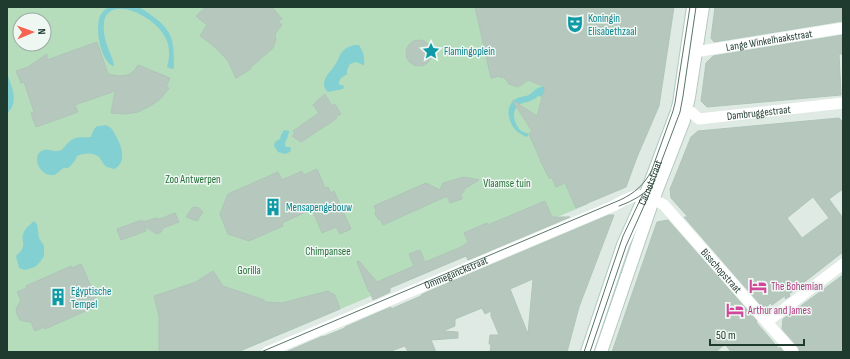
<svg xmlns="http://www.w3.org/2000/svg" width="850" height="359" font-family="'Sofia Sans Condensed',sans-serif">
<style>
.green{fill:#b5dcbb;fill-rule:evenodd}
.water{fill:#83d0d2}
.building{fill:#b6c8be;stroke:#b0c4b9;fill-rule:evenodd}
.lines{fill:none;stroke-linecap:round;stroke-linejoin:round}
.secondary-casing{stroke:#b1cabe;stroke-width:14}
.street{stroke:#fff;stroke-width:11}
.secondary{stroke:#fff;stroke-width:12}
.tram{stroke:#59766a;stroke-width:1}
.labels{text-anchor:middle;stroke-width:3;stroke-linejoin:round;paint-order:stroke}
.culture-label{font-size:11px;fill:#0d838f;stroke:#eef7f1;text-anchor:start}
.street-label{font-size:11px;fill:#1f3a2f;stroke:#eef7f1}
.park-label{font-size:11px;fill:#28723b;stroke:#eef7f1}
.hotel-label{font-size:11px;fill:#b23c85;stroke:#eef7f1;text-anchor:start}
</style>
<rect width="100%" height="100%" fill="#deeae3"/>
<!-- green -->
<path class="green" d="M 7,7 L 514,7 L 537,12 L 574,171 L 588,204 L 239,352 L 7,352 ZM 20,20 L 44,20 L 44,44 L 20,44 Z"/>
<!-- water -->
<path class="water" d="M 109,7 C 117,7 129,5 137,7 C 142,8 147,12 151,15 C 174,31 174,42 174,68 L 172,69 L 167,67 C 170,57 170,45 165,37 C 158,22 127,2 111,11 C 106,14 104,18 104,24 C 103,31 105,40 108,48 C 110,54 113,59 114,65 L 113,66 C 100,60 95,28 100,16 C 102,12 105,9 109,7 Z
M 354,45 L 359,45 C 363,51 365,57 364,65 L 363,65 L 356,62 L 350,64 L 347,70 L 347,74 L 341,78 L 339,82 L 339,85 L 343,85 L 344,87 L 343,89 L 328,92 C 318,82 329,74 335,65 C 338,61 339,55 343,51 C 345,48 351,46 354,45 Z
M 7,73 C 11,86 20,102 7,113 Z
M 545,86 L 543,97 L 538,96 C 536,98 533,100 530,101 C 527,103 523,102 520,104 C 511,110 513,122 520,130 C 522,132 526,133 529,134 L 527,137 C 525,136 522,135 521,134 C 511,129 504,112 512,102 C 516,97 523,97 529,95 C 532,93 535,89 538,88 C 540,87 542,87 545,86 Z
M 105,125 C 113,127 113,132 117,138 C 123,149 126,163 114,169 C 112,168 109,168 107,167 C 103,165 102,160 99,157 C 93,152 84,153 77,156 C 76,160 71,166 68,168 C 67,168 65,168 64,168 C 59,170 57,176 51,175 C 41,175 32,159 40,152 C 47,146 56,154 61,150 C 64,149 65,145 68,143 C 76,135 80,138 91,137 L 94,129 L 97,126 L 101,126 Z
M 284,130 L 289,131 C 289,137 285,139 285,146 L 287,147 L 290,147 L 291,149 L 290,152 L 285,154 L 278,152 L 274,146 L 275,142 L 280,139 L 281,135 Z
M 34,221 L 37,224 L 39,238 L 44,246 L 44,256 L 40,262 L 35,267 L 25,270 L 19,268 L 16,256 C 30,244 18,242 25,230 C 27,227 31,224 34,221 Z"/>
<!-- building -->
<path class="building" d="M 206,7 L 272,7 L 282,19 L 278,21 L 282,25 L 275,34 L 276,39 L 273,48 L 250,68 L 251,69 L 236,78 L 228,61 L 221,53 L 211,44 L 200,36 L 207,25 L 196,16 Z
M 475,7 L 674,7 L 659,106 L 637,157 L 626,187 L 576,208 L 565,183 L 556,187 L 552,178 L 549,178 L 540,160 L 540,159 L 529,134 L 532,131 L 512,100 L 537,116 L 545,87 L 528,80 L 524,83 L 518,87 L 509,84 L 504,77 L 501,78 L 501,76 L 491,78 Z
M 715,7 L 843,7 L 843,21 L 714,42 L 711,38 Z
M 843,35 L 843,54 L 839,54 L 841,95 L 707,107 L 701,101 L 706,63 L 713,56 Z
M406 53a13 13 0 1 1 26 0a13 13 0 1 1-26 0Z
M 97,42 L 108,74 L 119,76 L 128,75 L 134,71 L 138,65 L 170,78 L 166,87 L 169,88 L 162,97 L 158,101 L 148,107 L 138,112 L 124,114 L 111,113 L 115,91 L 75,105 L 78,112 L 36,127 L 31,113 L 34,112 L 24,82 L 21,83 L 16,71 L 28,67 L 47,54 L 47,60 Z
M 325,94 L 332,106 L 335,104 L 341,114 L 337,116 L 336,119 L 301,142 L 292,136 L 295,134 L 293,131 L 319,113 L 313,105 L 318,100 Z
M 839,118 L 843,122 L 843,189 L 829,199 L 843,218 L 843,252 L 789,294 L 790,296 L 785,299 L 786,295 L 772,305 L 770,303 L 765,310 L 684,217 L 688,217 L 671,198 L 670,189 L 673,182 L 691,137 L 698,131 ZM 813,197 L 829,218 L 802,238 L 787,218 Z
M 317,169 L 325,188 L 328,187 L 331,193 L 334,191 L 351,229 L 340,234 L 336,227 L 322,233 L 312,209 L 282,223 L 283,226 L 249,241 L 228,234 L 220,214 L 228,194 L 278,172 L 282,180 L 302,171 L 304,175 Z
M 464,177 L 479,180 L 464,189 L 464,192 L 461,193 L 462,199 L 450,203 L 447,196 L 383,225 L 380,219 L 379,220 L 375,214 L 376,210 L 374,206 L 426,183 L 440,190 L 443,183 Z
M 545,201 L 552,217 L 570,217 L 468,260 L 466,256 L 390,288 L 390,292 L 373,300 L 370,291 L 369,292 L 357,262 L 359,261 L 377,282 L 414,266 L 409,254 L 420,250 L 425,262 L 461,247 L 468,242 L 464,233 L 487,223 L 488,225 Z
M 193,207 L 199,208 L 203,212 L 197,221 L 186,217 Z
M 175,213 L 179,222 L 163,228 L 161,232 L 157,234 L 144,226 L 146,231 L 121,240 L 117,229 L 142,220 L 143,222 L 156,218 L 160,219 Z
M 609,215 L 614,215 L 579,307 L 567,352 L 490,352 L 491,344 L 489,344 L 490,335 L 499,335 L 491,316 L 491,311 L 485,314 L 482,308 L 455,319 L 455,326 L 443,331 L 458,332 L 458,338 L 431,340 L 436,352 L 408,352 L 405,346 L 388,352 L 286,352 L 323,336 L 323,337 L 345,328 L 345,327 L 391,307 L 391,309 L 421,296 L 421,295 L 427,292 ZM 533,279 L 528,334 L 510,289 Z
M 668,220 L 757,321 L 756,322 L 779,349 L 780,347 L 784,352 L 731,352 L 725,344 L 716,352 L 612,352 L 657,222 Z
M 81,264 L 98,302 L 90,307 L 90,309 L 45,329 L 44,327 L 35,331 L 31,322 L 23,321 L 20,320 L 17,314 L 16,309 L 21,300 L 17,292 L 27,288 L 26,286 L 71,266 L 72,268 Z
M 213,271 L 223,286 L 264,300 L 265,302 L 282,303 L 328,291 L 335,295 L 340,309 L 237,352 L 159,352 L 159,316 L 154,296 L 196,282 Z
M 843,275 L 843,352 L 800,352 L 798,347 L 782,329 L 783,319 Z"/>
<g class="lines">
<!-- secondary casing -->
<g class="secondary-casing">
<g id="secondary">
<path id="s4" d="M 587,352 L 623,245 L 647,191 L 677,111 L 679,103 L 693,7"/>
<path d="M 601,352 L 653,200 L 684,120 L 689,97 L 703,7"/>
</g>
</g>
<!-- street -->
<g class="street">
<path id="s1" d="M 696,51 L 701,51 L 843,28"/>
<path id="s2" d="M 677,109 L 691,112 L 699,119 L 843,103"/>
<path d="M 767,322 L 843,264"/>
<path id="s3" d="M 267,352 L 611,207 C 620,203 633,193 644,196 C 651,198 658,202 664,205 L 793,352"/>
</g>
<!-- secondary -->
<use href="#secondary" class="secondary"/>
<!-- tram -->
<path class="tram" d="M 650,175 L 673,111 L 675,103 L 690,7
M 619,206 C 633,201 646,194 654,182
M 261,352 L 620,200 C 635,193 644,185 652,170
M 584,352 L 610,274 L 623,236 L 643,194
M 590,352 L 626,246 L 648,197 L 680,112 L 683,96 L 696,7"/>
</g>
<!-- icons -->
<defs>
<g id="theatre-bare" transform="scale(1.38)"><path d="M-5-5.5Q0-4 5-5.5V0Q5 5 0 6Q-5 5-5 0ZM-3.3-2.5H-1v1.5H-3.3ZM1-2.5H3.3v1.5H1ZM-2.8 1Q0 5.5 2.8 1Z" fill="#0f9aa8" stroke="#eef7f1" stroke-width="2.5" paint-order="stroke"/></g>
<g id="sight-bare" transform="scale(1.38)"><path d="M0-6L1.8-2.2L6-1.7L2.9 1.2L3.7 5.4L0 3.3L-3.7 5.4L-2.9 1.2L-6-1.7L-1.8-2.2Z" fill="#0f9aa8" stroke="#eef7f1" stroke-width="2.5" paint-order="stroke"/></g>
<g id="building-bare" transform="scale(1.38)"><path d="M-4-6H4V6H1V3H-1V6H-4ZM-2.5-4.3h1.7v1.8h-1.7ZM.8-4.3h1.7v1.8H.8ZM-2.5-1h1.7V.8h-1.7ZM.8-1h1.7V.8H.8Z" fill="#0f9aa8" stroke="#eef7f1" stroke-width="2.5" paint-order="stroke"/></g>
<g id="hotel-bare" transform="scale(1.38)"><path d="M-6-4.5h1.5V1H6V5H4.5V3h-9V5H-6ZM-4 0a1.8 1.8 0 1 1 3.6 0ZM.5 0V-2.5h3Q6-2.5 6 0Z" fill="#d1479c" stroke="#eef7f1" stroke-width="2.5" paint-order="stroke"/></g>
</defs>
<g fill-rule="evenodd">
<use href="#theatre-bare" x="575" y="24"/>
<use href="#sight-bare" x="431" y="51"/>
<use href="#building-bare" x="273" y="207"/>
<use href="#hotel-bare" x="758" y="286"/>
<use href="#building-bare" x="58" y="297"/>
<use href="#hotel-bare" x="735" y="310"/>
</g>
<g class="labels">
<!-- culture labels -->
<g class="culture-label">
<text x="588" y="22">Koningin<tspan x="588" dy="13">Elisabethzaal</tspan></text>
<text x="444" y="55">Flamingoplein</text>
<text x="286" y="211">Mensapengebouw</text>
<text x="71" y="295">Egyptische<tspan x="71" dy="13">Tempel</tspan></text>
</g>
<!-- street labels -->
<g class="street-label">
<text dy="4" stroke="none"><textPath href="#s1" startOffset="74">Lange Winkelhaakstraat</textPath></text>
<text dy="4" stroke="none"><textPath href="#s2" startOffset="85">Dambruggestraat</textPath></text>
<text dy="4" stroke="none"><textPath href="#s4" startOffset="181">Carnotstraat</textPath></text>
<text dy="4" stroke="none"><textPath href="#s3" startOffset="518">Bisschopstraat</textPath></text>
<text dy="4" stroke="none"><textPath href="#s3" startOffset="205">Ommeganckstraat</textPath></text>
</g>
<!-- park labels -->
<g class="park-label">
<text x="193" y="183">Zoo Antwerpen</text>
<text x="507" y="187">Vlaamse tuin</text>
<text x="328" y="255">Chimpansee</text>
<text x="249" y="274">Gorilla</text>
</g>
<!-- hotel labels -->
<g class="hotel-label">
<text x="771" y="290">The Bohemian</text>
<text x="748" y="314">Arthur and James</text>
</g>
</g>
<!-- border -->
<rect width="850" height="359" fill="none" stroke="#1f3a2f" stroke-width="16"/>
<!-- north arrow -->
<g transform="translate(32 32) rotate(88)"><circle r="19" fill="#eef7f1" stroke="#9baba3"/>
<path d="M0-3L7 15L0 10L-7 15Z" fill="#f66350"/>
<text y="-6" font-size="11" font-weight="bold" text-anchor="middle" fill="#1f3a2f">N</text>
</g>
<!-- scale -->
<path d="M710 339v6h94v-6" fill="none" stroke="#1f3a2f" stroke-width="2"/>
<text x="716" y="339" font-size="12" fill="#1f3a2f" stroke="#eef7f1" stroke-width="3" paint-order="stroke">50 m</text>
</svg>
